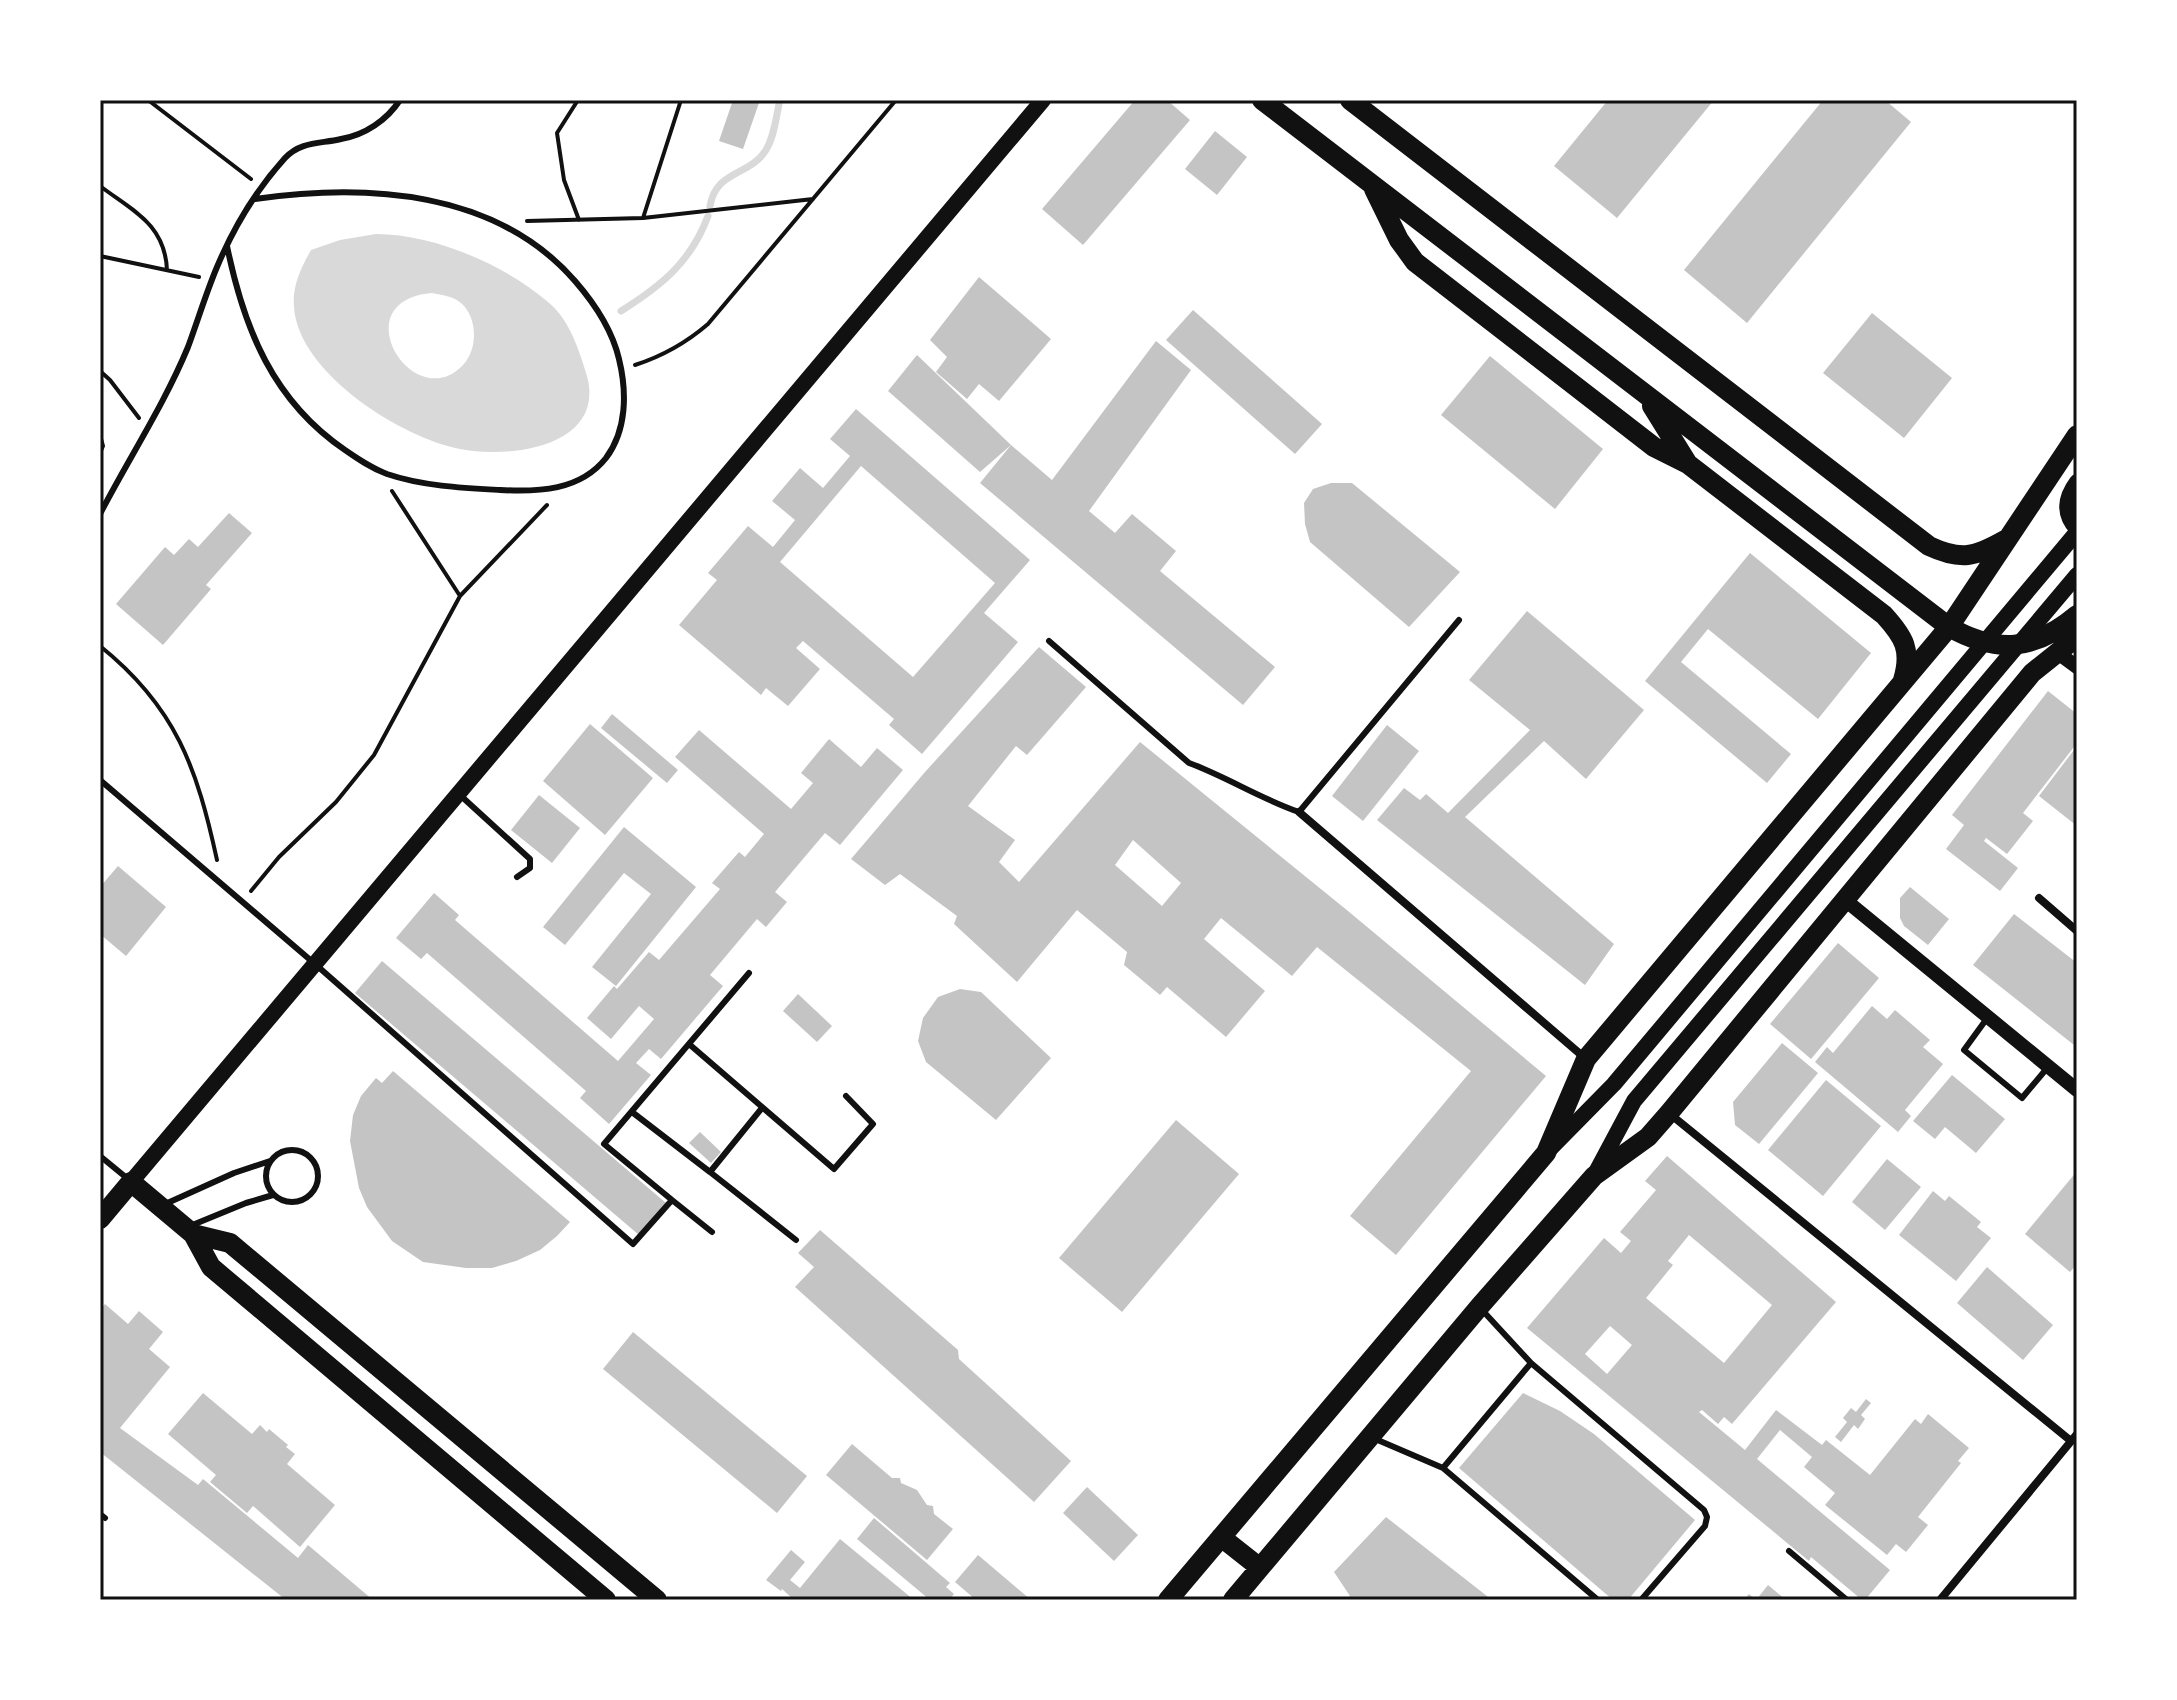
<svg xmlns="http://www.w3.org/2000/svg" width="2177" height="1700" font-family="'Fira Sans Condensed',sans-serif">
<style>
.water{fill:#d9d9d9;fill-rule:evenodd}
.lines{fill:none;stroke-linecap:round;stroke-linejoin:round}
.stream{stroke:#d9d9d9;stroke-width:7}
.building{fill:#c4c4c4;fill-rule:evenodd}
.path{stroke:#111;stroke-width:4}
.service{stroke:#111;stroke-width:6}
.minor{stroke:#111;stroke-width:8}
.tertiary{stroke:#111;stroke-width:14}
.secondary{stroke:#111;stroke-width:16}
.primary{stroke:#111;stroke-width:20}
.neatline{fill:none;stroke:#111;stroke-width:3}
</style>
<rect width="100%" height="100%" fill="#fff"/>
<!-- water -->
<path class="water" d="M 376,234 C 434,234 505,265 548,302 C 570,320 579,350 587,376 C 606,447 508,459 460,449 C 402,438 298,373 294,307 C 292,286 301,268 311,250 L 340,240 ZM 432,293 C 442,295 453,296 461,303 C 478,318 478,349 463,365 C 414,417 341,301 432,293 Z"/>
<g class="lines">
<!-- stream -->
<path class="stream" d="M 710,206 C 716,170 750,176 766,150 C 775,135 776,116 780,100
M 621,311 C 661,286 691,262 708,216"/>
</g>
<!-- building -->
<path class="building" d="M 733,100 L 760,100 L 743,149 L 719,141 Z
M 1135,100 L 1167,100 L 1190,120 L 1083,245 L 1042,209 Z
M 1608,100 L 1714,100 L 1617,218 L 1554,166 Z
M 1823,100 L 1885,100 L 1911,122 L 1747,323 L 1684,270 Z
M 1215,131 L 1247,157 L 1217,195 L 1185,169 Z
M 979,277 L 1051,339 L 999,401 L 979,384 L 967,399 L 936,372 L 947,357 L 930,340 Z
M 1193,310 L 1322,424 L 1295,454 L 1166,340 Z
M 1872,313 L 1952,378 L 1904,438 L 1823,373 Z
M 1156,341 L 1191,370 L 1089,511 L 1115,533 L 1132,514 L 1176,551 L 1160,571 L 1275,667 L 1243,705 L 980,483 L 1011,445 L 1052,480 Z
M 917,355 L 1011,445 L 980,472 L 888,391 Z
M 1490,356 L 1603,449 L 1555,509 L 1441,415 Z
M 856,409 L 1030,560 L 984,613 L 1018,642 L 922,754 L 889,725 L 894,719 L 803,641 L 796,648 L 820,669 L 788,706 L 766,688 L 761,695 L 679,625 L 717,580 L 708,573 L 748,526 L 773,547 L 795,520 L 772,501 L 800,468 L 823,488 L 850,456 L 830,439 ZM 861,466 L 995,583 L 913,677 L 780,562 Z
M 1331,483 L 1352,483 L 1460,572 L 1409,627 L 1310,542 L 1305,524 L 1304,503 L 1313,489 Z
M 229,513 L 252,533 L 206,585 L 211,589 L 163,645 L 116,604 L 165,547 L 174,555 L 189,539 L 198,547 Z
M 1750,553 L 1871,653 L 1818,719 L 1708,629 L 1681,662 L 1791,754 L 1767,783 L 1645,681 Z
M 1527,611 L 1644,710 L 1586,779 L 1544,741 L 1465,817 L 1614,944 L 1585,985 L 1377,820 L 1404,788 L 1420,800 L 1426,794 L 1448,813 L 1530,730 L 1469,680 Z
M 1039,647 L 1086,687 L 1027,755 L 1016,746 L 968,806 L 1015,840 L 999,862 L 1019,882 L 1140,742 L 1348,911 L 1546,1076 L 1396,1255 L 1350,1216 L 1471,1071 L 1317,947 L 1292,976 L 1221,918 L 1204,939 L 1265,991 L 1226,1037 L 1167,987 L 1160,995 L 1124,965 L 1127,952 L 1077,910 L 1017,982 L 954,924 L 957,916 L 900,874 L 885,885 L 851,859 L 925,772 ZM 1133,840 L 1181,883 L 1162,906 L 1115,865 Z
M 2048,691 L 2077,714 L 2077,743 L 2023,813 L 2033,821 L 2007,854 L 1986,838 L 1984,841 L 2018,868 L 2000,891 L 1946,849 L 1964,825 L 1952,815 Z
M 612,714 L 678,770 L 667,783 L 601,728 Z
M 590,724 L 653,778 L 605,835 L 543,781 Z
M 1387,725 L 1419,751 L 1363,821 L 1332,796 Z
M 699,730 L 791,809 L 813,783 L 801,773 L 829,739 L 861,767 L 877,748 L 903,770 L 840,845 L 825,833 L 775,892 L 787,902 L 766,927 L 757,919 L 710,975 L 723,986 L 661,1059 L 649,1049 L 636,1063 L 651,1075 L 609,1124 L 580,1098 L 586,1091 L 427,953 L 421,959 L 396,938 L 434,893 L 459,915 L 455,920 L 618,1061 L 654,1019 L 639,1006 L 611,1039 L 587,1018 L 614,986 L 617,989 L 649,952 L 659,960 L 720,889 L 712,883 L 739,852 L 745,857 L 764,834 L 675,757 Z
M 2077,746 L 2077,826 L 2039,796 Z
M 539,795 L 580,828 L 552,863 L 511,830 Z
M 624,827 L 696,887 L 616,986 L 592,967 L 651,894 L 624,873 L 565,945 L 543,927 Z
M 118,866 L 166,907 L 126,956 L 100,934 L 100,887 Z
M 1910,887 L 1949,919 L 1928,945 L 1904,926 L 1900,918 L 1900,898 Z
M 2014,914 L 2077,963 L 2077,1041 L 2074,1045 L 1973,965 Z
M 1838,943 L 1879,978 L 1811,1059 L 1770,1024 Z
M 382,961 L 666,1203 L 639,1235 L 355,993 Z
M 960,989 L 981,992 L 1051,1058 L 996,1120 L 926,1062 L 918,1041 L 923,1018 L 938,997 Z
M 798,994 L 832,1026 L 817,1042 L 783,1011 Z
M 1872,1006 L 1887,1019 L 1895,1010 L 1930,1040 L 1923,1047 L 1943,1064 L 1905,1110 L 1911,1116 L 1898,1132 L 1815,1062 L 1827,1047 L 1833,1053 Z
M 1782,1043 L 1818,1073 L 1759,1144 L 1735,1125 L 1733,1102 Z
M 393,1071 L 570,1222 L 557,1236 L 540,1250 L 516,1261 L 492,1268 L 466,1268 L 423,1262 L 392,1241 L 367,1207 L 359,1188 L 350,1141 L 353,1115 L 361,1096 L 376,1078 L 382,1083 Z
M 1952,1075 L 2005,1119 L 1976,1153 L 1945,1127 L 1935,1139 L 1913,1121 Z
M 1826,1080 L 1881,1126 L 1823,1196 L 1768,1150 Z
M 1176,1120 L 1239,1174 L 1122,1312 L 1059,1258 Z
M 700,1132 L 721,1152 L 711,1163 L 689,1143 Z
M 1667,1156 L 1836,1302 L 1732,1424 L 1724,1417 L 1718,1424 L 1702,1410 L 1699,1412 L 1745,1450 L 1776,1410 L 1822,1445 L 1826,1440 L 1870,1475 L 1915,1419 L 1921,1424 L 1928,1414 L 1969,1448 L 1958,1461 L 1961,1463 L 1918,1517 L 1928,1525 L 1906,1552 L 1896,1544 L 1887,1555 L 1825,1505 L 1835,1493 L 1804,1467 L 1812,1457 L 1780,1430 L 1757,1459 L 1890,1570 L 1865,1600 L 1862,1600 L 1811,1557 L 1809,1561 L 1527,1328 L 1604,1238 L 1621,1253 L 1631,1241 L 1620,1232 L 1656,1190 L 1645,1181 ZM 1689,1235 L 1772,1305 L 1724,1363 L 1646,1298 L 1673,1265 L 1668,1261 ZM 1610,1326 L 1632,1345 L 1607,1374 L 1585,1354 Z
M 1887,1159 L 1921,1187 L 1885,1230 L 1852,1202 Z
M 2077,1171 L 2077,1264 L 2070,1272 L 2025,1234 Z
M 1933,1191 L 1945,1201 L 1949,1196 L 1981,1222 L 1977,1227 L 1991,1238 L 1956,1281 L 1899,1235 Z
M 820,1230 L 958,1350 L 959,1359 L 1071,1461 L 1034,1502 L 795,1287 L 814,1267 L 798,1253 Z
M 1987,1267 L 2053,1325 L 2023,1360 L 1957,1303 Z
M 105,1304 L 128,1324 L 139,1311 L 163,1332 L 149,1349 L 170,1367 L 120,1428 L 198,1485 L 203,1479 L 298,1558 L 308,1545 L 373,1600 L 286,1600 L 100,1452 L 100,1310 Z
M 633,1332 L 807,1476 L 777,1513 L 603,1369 Z
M 203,1393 L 252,1434 L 260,1425 L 267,1432 L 269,1429 L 288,1445 L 286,1447 L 295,1454 L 287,1464 L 335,1505 L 300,1547 L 253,1506 L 247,1513 L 210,1482 L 216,1475 L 168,1434 Z
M 1523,1393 L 1560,1411 L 1594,1434 L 1695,1520 L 1628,1600 L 1613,1600 L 1459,1468 Z
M 1866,1399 L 1871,1403 L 1861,1415 L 1865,1419 L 1858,1429 L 1854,1425 L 1841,1442 L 1835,1437 L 1847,1422 L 1843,1418 L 1851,1408 L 1856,1412 Z
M 852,1444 L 892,1478 L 900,1478 L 901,1483 L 917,1490 L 927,1505 L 933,1506 L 934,1514 L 953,1529 L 927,1560 L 826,1475 Z
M 1087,1487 L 1138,1535 L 1114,1561 L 1063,1513 Z
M 1386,1517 L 1492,1600 L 1343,1600 L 1350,1596 L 1334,1572 Z
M 874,1518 L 950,1583 L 946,1587 L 954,1594 L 949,1600 L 930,1600 L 857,1539 Z
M 840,1539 L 914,1600 L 790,1600 L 792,1598 L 782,1589 L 781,1591 L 766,1580 L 791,1550 L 805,1562 L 790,1580 L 800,1588 Z
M 978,1555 L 1031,1600 L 976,1600 L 955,1582 Z
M 1768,1585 L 1786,1600 L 1744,1600 L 1749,1594 L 1756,1600 Z"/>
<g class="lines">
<!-- path -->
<path class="path" d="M 148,100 L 251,179
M 578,100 L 557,133 L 564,180 L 579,220
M 100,186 C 133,211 165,224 167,270
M 643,218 L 681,100
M 527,221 L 643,218 L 813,199
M 100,256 L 199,277
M 635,365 C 663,356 686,343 708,324 L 896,100
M 100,371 L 110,380 L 139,418
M 100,435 L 103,446 L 100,453
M 392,491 L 460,596
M 100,646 C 176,707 197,768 217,860
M 251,891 L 279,857 L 336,802 L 374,755 L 460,596 L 547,505"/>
<!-- service -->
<path class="service" d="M 227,246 C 244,329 273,401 345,450 C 358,459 371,468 387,474 C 422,486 463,488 500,490 C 538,492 580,491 606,458 C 627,430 627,392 619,359 C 612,329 595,304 575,281 C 496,190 366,183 255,199
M 100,514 C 129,458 164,405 188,347 C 198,320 206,293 217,267 C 233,229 257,189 285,158 C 301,141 320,144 341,139 C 365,135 387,120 400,100
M 1049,641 L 1189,763 C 1227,777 1261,799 1299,812 L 1459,620
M 100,780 L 315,964 L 633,1244 L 672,1200 L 712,1232
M 461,796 L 530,859 L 530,868 L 517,877
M 1988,1017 L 1964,1050 L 2022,1098 L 2048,1067
M 689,1044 L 834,1169 L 873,1124 L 846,1096
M 632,1112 L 710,1172 L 762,1108
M266 1176a26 26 0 1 1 52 0a26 26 0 1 1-52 0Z
M 100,1156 L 128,1179
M 710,1172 L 796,1240
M 672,1200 L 604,1144 L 749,973
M 163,1205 L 234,1173 L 270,1161
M 190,1226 L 246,1203 L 273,1195
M 1531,1363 L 1704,1510 L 1707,1517 L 1705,1526 L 1641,1600
M 1373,1438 L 1443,1468 L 1531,1363 L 1483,1311
M 1443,1468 L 1598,1600
M 100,1514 L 105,1518
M 1789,1551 L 1847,1600"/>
<!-- minor -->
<path class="minor" d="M 1299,812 L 1586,1059
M 2039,898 L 2077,931
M 1670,1114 L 2071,1441
M 1940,1600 L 2077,1434"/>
<!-- tertiary -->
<path class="tertiary" d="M 2058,653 L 2077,667
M 1844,899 L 2077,1090"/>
<!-- secondary -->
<path class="secondary" d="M 2077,482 C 2065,498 2063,514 2077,529
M 1551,1148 L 1614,1084 L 2077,532
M 1595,1174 L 1634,1101 L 2077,575
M 131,1182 L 1043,100"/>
<!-- primary -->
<path class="primary" d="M 1262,100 L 1949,627 C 1997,654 2034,651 2077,615
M 1350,100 L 1929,546 C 1961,561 1975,557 2005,540
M 1374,189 L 1399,240 L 1415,262 L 1654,447 L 1688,464 L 1884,615 C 1904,637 1912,650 1903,680
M 1652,406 L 1688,464
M 100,1219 L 131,1182 L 193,1234 L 211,1267 L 606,1600
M 193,1234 L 230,1243 L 657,1600
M 1221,1537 L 1259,1567
M 1168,1600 L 1546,1153 L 1586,1059 L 1949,627 L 2077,435
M 1233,1600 L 1480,1306 L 1594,1176 L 1648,1137 L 1669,1113 L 2032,673 L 2077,637"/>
</g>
<!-- border -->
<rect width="2177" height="1700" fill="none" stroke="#ffffff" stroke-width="204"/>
<rect x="102" y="102" width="1973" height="1496" class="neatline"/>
</svg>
